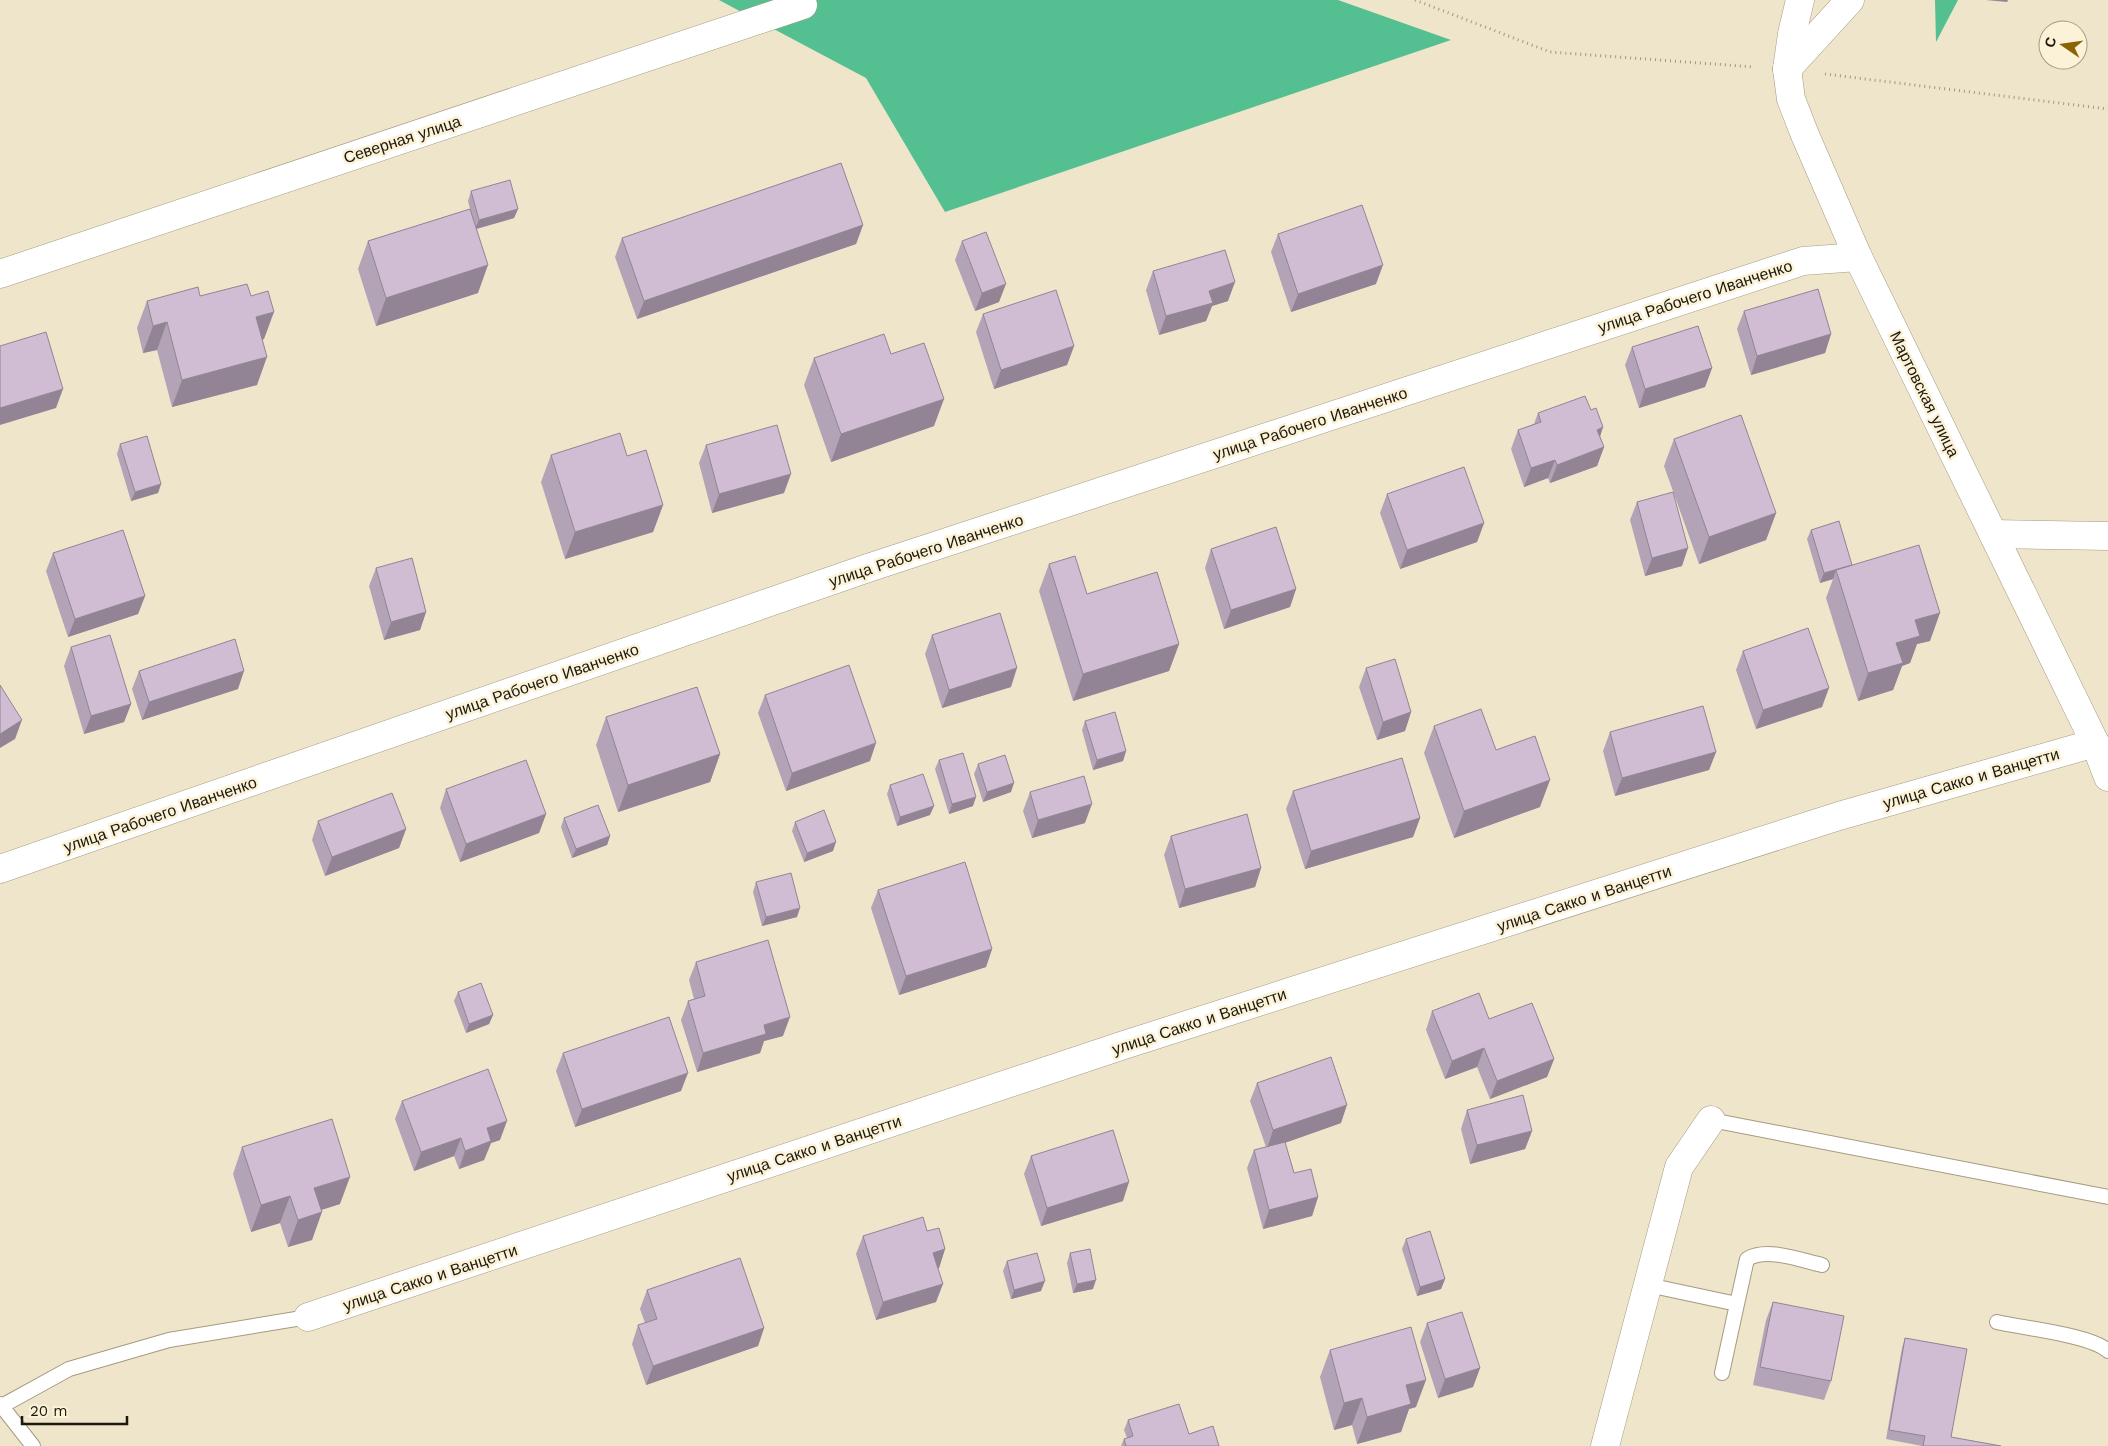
<svg xmlns="http://www.w3.org/2000/svg" width="2108" height="1446" font-family="'Work Sans',sans-serif">
<style>
.forest{fill:#54bf91}
.lines{fill:none;stroke-linecap:round;stroke-linejoin:round}
.service-casing{stroke:#a49b81;stroke-width:16}
.minor-casing{stroke:#a49b81;stroke-width:29}
.tertiary-casing{stroke:#a49b81;stroke-width:29}
.path{stroke:#9e9782;stroke-width:3;stroke-dasharray:1 4;stroke-linecap:butt}
.service{stroke:#fff;stroke-width:14}
.minor{stroke:#fff;stroke-width:28}
.tertiary{stroke:#fff;stroke-width:28}
.wall{fill:#b3a3b6}
.shaded-wall{fill:#928494}
.building{fill:#d0bdd4;stroke:#928494}
.labels{text-anchor:middle;stroke-width:5;stroke-linejoin:round;paint-order:stroke}
.street-label{font-size:16px;fill:#1b180e;stroke:#fcf2d7}
</style>
<rect width="100%" height="100%" fill="#efe5ca"/>
<!-- forest -->
<path class="forest" d="M 719,0 L 1338,0 L 1451,40 L 945,212 L 866,78 Z
M 1935,0 L 1958,0 L 1936,42 Z"/>
<g class="lines">
<!-- service casing -->
<g class="service-casing">
<path id="service" d="M 1711,1120 L 2108,1197
M 1648,1285 L 1737,1304 L 1722,1373
M 1737,1304 L 1747,1259 C 1767,1247 1800,1260 1822,1265
M 1997,1322 C 2022,1328 2091,1335 2108,1351
M 0,1404 L 33,1446
M 0,1407 L 69,1369 L 169,1340 L 308,1317"/>
</g>
<!-- minor casing -->
<g class="minor-casing">
<path id="minor" d="M 1787,69 L 1850,0
M 0,274 L 803,5
M 1993,534 L 2108,536
M 0,869 L 868,568 L 1803,261 L 1858,257
M 308,1317 L 1121,1046 L 1839,816 L 2095,743
M 1605,1446 L 1679,1167 L 1711,1120"/>
</g>
<!-- tertiary casing -->
<g class="tertiary-casing">
<path id="tertiary" d="M 1800,0 L 1792,34 L 1787,69 L 1791,99 L 1805,135 L 1858,257 L 2095,743 L 2108,777"/>
</g>
<!-- path -->
<path class="path" d="M 1415,0 L 1550,52 L 1754,67
M 1825,74 L 2108,109"/>
<!-- service -->
<use href="#service" class="service"/>
<!-- minor -->
<use href="#minor" class="minor"/>
<!-- tertiary -->
<use href="#tertiary" class="tertiary"/>
</g>
<!-- wall -->
<path class="wall" d="M 471,191 L 518,209 L 514,218 L 477,229 L 478,293 L 376,326 L 358,269 L 368,241 L 470,209 L 468,201 Z
M 863,225 L 856,244 L 637,319 L 615,257 L 622,238 Z
M 1278,234 L 1376,284 L 1291,312 L 1271,252 Z
M 962,241 L 999,302 L 975,311 L 955,260 Z
M 1153,271 L 1228,301 L 1212,306 L 1206,321 L 1159,335 L 1146,290 Z
M 200,296 L 264,339 L 262,340 L 257,385 L 172,407 L 157,350 L 143,353 L 137,328 L 147,301 Z
M 1744,311 L 1831,334 L 1825,353 L 1751,375 L 1737,329 Z
M 983,314 L 1074,346 L 1067,365 L 994,389 L 976,332 Z
M 1632,347 L 1712,368 L 1705,387 L 1639,408 L 1625,365 Z
M 891,354 L 934,426 L 831,462 L 804,385 L 814,358 Z
M 1538,413 L 1603,427 L 1600,436 L 1604,447 L 1597,466 L 1550,483 L 1548,478 L 1524,487 L 1511,449 L 1518,430 L 1534,424 Z
M 1674,439 L 1776,513 L 1766,540 L 1699,564 L 1664,466 Z
M 120,444 L 161,484 L 158,493 L 131,501 L 117,454 Z
M 706,445 L 784,493 L 712,513 L 699,463 Z
M 551,455 L 627,456 L 663,505 L 653,532 L 565,559 L 541,482 Z
M 1387,494 L 1484,523 L 1477,542 L 1400,569 L 1380,513 Z
M 1637,502 L 1682,566 L 1645,576 L 1630,520 Z
M 1811,530 L 1852,565 L 1930,641 L 1917,644 L 1910,663 L 1902,666 L 1893,690 L 1858,701 L 1826,598 L 1833,579 L 1820,583 L 1807,539 Z
M 1211,549 L 1296,589 L 1290,607 L 1224,629 L 1205,568 Z
M 53,553 L 145,596 L 138,614 L 68,637 L 46,571 Z
M 1049,564 L 1087,594 L 1179,644 L 1169,671 L 1073,701 L 1039,591 Z
M 376,568 L 426,612 L 420,630 L 384,640 L 369,586 Z
M 932,635 L 1011,687 L 942,708 L 925,654 Z
M 71,647 L 131,704 L 124,722 L 84,734 L 64,666 Z
M 1743,651 L 1822,707 L 1756,729 L 1736,670 Z
M 1366,668 L 1411,712 L 1405,731 L 1377,740 L 1359,687 Z
M 139,671 L 238,689 L 142,720 L 132,689 Z
M 765,695 L 870,761 L 786,791 L 758,713 Z
M 606,717 L 720,754 L 710,782 L 618,812 L 596,745 Z
M 1085,721 L 1126,751 L 1123,761 L 1093,770 L 1082,730 Z
M 1434,726 L 1496,750 L 1540,807 L 1454,838 L 1424,753 Z
M 1610,732 L 1716,752 L 1709,770 L 1615,796 L 1603,751 Z
M 939,760 L 973,806 L 949,814 L 935,769 Z
M 978,764 L 1011,792 L 983,802 L 974,774 Z
M 890,785 L 930,815 L 897,826 L 887,794 Z
M 446,789 L 546,814 L 539,833 L 460,862 L 440,808 Z
M 1293,791 L 1420,818 L 1413,837 L 1305,869 L 1286,809 Z
M 1030,792 L 1085,823 L 1032,838 L 1023,811 Z
M 564,818 L 610,836 L 607,845 L 572,858 L 561,827 Z
M 318,821 L 406,829 L 399,848 L 325,876 L 312,840 Z
M 795,822 L 833,851 L 804,862 L 792,831 Z
M 1171,836 L 1261,868 L 1255,887 L 1179,908 L 1164,855 Z
M 756,882 L 797,917 L 762,926 L 753,892 Z
M 878,890 L 992,949 L 986,967 L 899,995 L 871,908 Z
M 696,962 L 783,1036 L 764,1041 L 760,1053 L 697,1072 L 681,1020 L 688,1001 L 694,999 L 689,980 Z
M 458,992 L 493,1015 L 489,1024 L 466,1033 L 454,1001 Z
M 1432,1011 L 1489,1019 L 1554,1059 L 1547,1077 L 1490,1099 L 1477,1067 L 1445,1079 L 1426,1030 Z
M 563,1053 L 681,1091 L 575,1127 L 556,1071 Z
M 1257,1083 L 1341,1123 L 1285,1143 L 1294,1173 L 1318,1197 L 1312,1216 L 1263,1229 L 1247,1168 L 1254,1150 L 1266,1147 L 1250,1101 Z
M 402,1101 L 500,1140 L 491,1143 L 484,1160 L 459,1169 L 454,1156 L 414,1171 L 395,1119 Z
M 1467,1110 L 1532,1131 L 1525,1149 L 1470,1164 L 1461,1129 Z
M 242,1147 L 340,1204 L 321,1210 L 312,1240 L 288,1247 L 280,1223 L 251,1232 L 233,1174 Z
M 1031,1156 L 1123,1201 L 1041,1226 L 1024,1174 Z
M 927,1231 L 945,1249 L 939,1268 L 938,1268 L 936,1302 L 876,1320 L 856,1254 L 863,1236 Z
M 1406,1239 L 1445,1279 L 1441,1289 L 1417,1296 L 1402,1249 Z
M 1070,1253 L 1093,1289 L 1073,1293 L 1067,1263 Z
M 1007,1261 L 1041,1291 L 1011,1299 L 1003,1271 Z
M 647,1290 L 764,1328 L 758,1346 L 646,1385 L 632,1344 L 638,1325 L 645,1323 L 640,1309 Z
M 1773,1302 L 1831,1381 L 1824,1400 L 1753,1385 L 1766,1320 Z
M 1427,1323 L 1480,1368 L 1473,1387 L 1438,1398 L 1420,1342 Z
M 1905,1338 L 1951,1437 L 2001,1446 L 1922,1446 L 1886,1439 L 1902,1348 Z
M 1330,1350 L 1416,1407 L 1409,1409 L 1401,1432 L 1357,1444 L 1352,1425 L 1334,1430 L 1320,1377 Z
M 1128,1420 L 1189,1434 L 1219,1446 L 1121,1446 L 1124,1439 L 1127,1438 L 1124,1430 Z"/>
<!-- shaded-wall -->
<path class="shaded-wall" d="M 1986,0 L 2008,0 L 2007,2 Z
M 518,209 L 514,218 L 475,229 L 479,220 Z
M 863,225 L 856,244 L 637,319 L 644,301 Z
M 488,265 L 478,293 L 376,326 L 386,298 Z
M 1383,265 L 1376,284 L 1291,312 L 1298,294 Z
M 1235,282 L 1228,301 L 1212,306 L 1206,321 L 1159,335 L 1166,316 L 1209,291 Z
M 1006,284 L 999,302 L 975,311 L 982,293 Z
M 274,312 L 264,339 L 246,344 L 256,317 Z
M 167,322 L 157,350 L 143,353 L 153,326 Z
M 1831,334 L 1825,353 L 1751,375 L 1757,356 Z
M 1074,346 L 1067,365 L 994,389 L 1001,370 Z
M 267,357 L 257,385 L 172,407 L 182,380 Z
M 1712,368 L 1705,387 L 1639,408 L 1645,389 Z
M 63,389 L 56,408 L 0,425 L 0,408 Z
M 944,399 L 934,426 L 831,462 L 841,434 Z
M 1603,427 L 1597,446 L 1597,430 Z
M 1604,447 L 1597,466 L 1550,483 L 1557,465 Z
M 1555,460 L 1548,478 L 1524,487 L 1531,468 Z
M 791,474 L 784,493 L 712,513 L 719,494 Z
M 161,484 L 158,493 L 131,501 L 135,492 Z
M 663,505 L 653,532 L 565,559 L 575,532 Z
M 1776,513 L 1766,540 L 1699,564 L 1709,537 Z
M 1484,523 L 1477,542 L 1400,569 L 1407,550 Z
M 1688,548 L 1682,566 L 1645,576 L 1652,558 Z
M 1852,565 L 1836,570 L 1833,579 L 1820,583 L 1824,573 Z
M 1296,589 L 1290,607 L 1224,629 L 1231,610 Z
M 145,596 L 138,614 L 68,637 L 75,619 Z
M 426,612 L 420,630 L 384,640 L 391,622 Z
M 1940,613 L 1930,641 L 1917,644 L 1910,663 L 1902,666 L 1893,690 L 1858,701 L 1868,673 L 1915,620 Z
M 1179,644 L 1169,671 L 1073,701 L 1083,674 Z
M 1017,668 L 1011,687 L 942,708 L 949,690 Z
M 244,671 L 238,689 L 142,720 L 149,702 Z
M 1829,688 L 1822,707 L 1756,729 L 1763,710 Z
M 131,704 L 124,722 L 84,734 L 91,716 Z
M 1411,712 L 1405,731 L 1377,740 L 1383,722 Z
M 22,720 L 15,739 L 0,748 L 0,734 Z
M 876,743 L 870,761 L 786,791 L 792,773 Z
M 1126,751 L 1123,761 L 1093,770 L 1097,760 Z
M 1716,752 L 1709,770 L 1615,796 L 1622,778 Z
M 720,754 L 710,782 L 618,812 L 628,785 Z
M 1550,780 L 1540,807 L 1454,838 L 1464,811 Z
M 1014,783 L 1011,792 L 983,802 L 987,792 Z
M 976,797 L 973,806 L 949,814 L 952,804 Z
M 1092,804 L 1085,823 L 1032,838 L 1038,820 Z
M 934,806 L 930,815 L 897,826 L 900,817 Z
M 546,814 L 539,833 L 460,862 L 466,844 Z
M 1420,818 L 1413,837 L 1305,869 L 1311,851 Z
M 406,829 L 399,848 L 325,876 L 332,857 Z
M 610,836 L 607,845 L 572,858 L 576,849 Z
M 836,842 L 833,851 L 804,862 L 807,853 Z
M 1261,868 L 1255,887 L 1179,908 L 1185,889 Z
M 800,908 L 797,917 L 762,926 L 766,917 Z
M 992,949 L 986,967 L 899,995 L 906,976 Z
M 493,1015 L 489,1024 L 466,1033 L 469,1024 Z
M 790,1017 L 783,1036 L 764,1041 L 760,1053 L 697,1072 L 703,1053 L 764,1025 Z
M 1484,1048 L 1477,1067 L 1445,1079 L 1452,1061 Z
M 1554,1059 L 1547,1077 L 1490,1099 L 1497,1081 Z
M 688,1073 L 681,1091 L 575,1127 L 582,1109 Z
M 1347,1105 L 1341,1123 L 1267,1149 L 1273,1130 Z
M 507,1121 L 500,1140 L 491,1143 L 484,1160 L 459,1169 L 465,1151 L 487,1128 Z
M 1532,1131 L 1525,1149 L 1470,1164 L 1477,1145 Z
M 461,1138 L 454,1156 L 414,1171 L 421,1152 Z
M 350,1177 L 340,1204 L 305,1215 L 314,1188 Z
M 1129,1182 L 1123,1201 L 1041,1226 L 1047,1208 Z
M 290,1196 L 280,1223 L 251,1232 L 261,1205 Z
M 1318,1197 L 1312,1216 L 1263,1229 L 1269,1210 Z
M 322,1212 L 312,1240 L 288,1247 L 298,1220 Z
M 945,1249 L 939,1268 L 926,1272 L 933,1253 Z
M 1445,1279 L 1441,1289 L 1417,1296 L 1420,1287 Z
M 1096,1280 L 1093,1289 L 1073,1293 L 1077,1284 Z
M 1045,1281 L 1041,1291 L 1011,1299 L 1014,1290 Z
M 943,1284 L 936,1302 L 876,1320 L 883,1302 Z
M 764,1328 L 758,1346 L 646,1385 L 653,1366 Z
M 1480,1368 L 1473,1387 L 1438,1398 L 1445,1379 Z
M 1426,1380 L 1416,1407 L 1409,1409 L 1401,1432 L 1357,1444 L 1367,1417 L 1406,1385 Z
M 1362,1398 L 1352,1425 L 1334,1430 L 1344,1403 Z"/>
<!-- building -->
<path class="building" d="M 841,163 L 863,225 L 644,301 L 622,238 Z
M 510,180 L 518,209 L 479,220 L 471,191 Z
M 1362,205 L 1383,265 L 1298,294 L 1278,234 Z
M 470,209 L 488,265 L 386,298 L 368,241 Z
M 986,232 L 1006,284 L 982,293 L 962,241 Z
M 1225,250 L 1235,282 L 1209,291 L 1213,303 L 1166,316 L 1153,271 Z
M 247,284 L 251,296 L 268,291 L 274,312 L 256,317 L 267,357 L 182,380 L 167,322 L 153,326 L 147,301 L 198,287 L 200,296 Z
M 1818,289 L 1831,334 L 1757,356 L 1744,311 Z
M 1056,290 L 1074,346 L 1001,370 L 983,314 Z
M 1698,326 L 1712,368 L 1645,389 L 1632,347 Z
M 46,332 L 63,389 L 0,408 L 0,346 Z
M 884,334 L 891,354 L 924,343 L 944,399 L 841,434 L 814,358 Z
M 1585,396 L 1591,410 L 1596,408 L 1603,427 L 1597,430 L 1604,447 L 1557,465 L 1555,460 L 1531,468 L 1518,430 L 1541,422 L 1538,413 Z
M 1741,415 L 1776,513 L 1709,537 L 1674,439 Z
M 777,425 L 791,474 L 719,494 L 706,445 Z
M 620,433 L 627,456 L 646,450 L 663,505 L 575,532 L 551,455 Z
M 147,436 L 161,484 L 135,492 L 120,444 Z
M 1464,467 L 1484,523 L 1407,550 L 1387,494 Z
M 1673,492 L 1688,548 L 1652,558 L 1637,502 Z
M 1839,521 L 1852,565 L 1824,573 L 1811,530 Z
M 1276,527 L 1296,589 L 1231,610 L 1211,549 Z
M 123,530 L 145,596 L 75,619 L 53,553 Z
M 1919,545 L 1940,613 L 1915,620 L 1920,636 L 1896,643 L 1903,663 L 1868,673 L 1836,570 Z
M 1075,556 L 1087,594 L 1157,572 L 1179,644 L 1083,674 L 1049,564 Z
M 412,558 L 426,612 L 391,622 L 376,568 Z
M 1000,613 L 1017,668 L 949,690 L 932,635 Z
M 1808,628 L 1829,688 L 1763,710 L 1743,651 Z
M 110,635 L 131,704 L 91,716 L 71,647 Z
M 235,639 L 244,671 L 149,702 L 139,671 Z
M 1395,659 L 1411,712 L 1383,722 L 1366,668 Z
M 849,665 L 876,743 L 792,773 L 765,695 Z
M 0,685 L 22,720 L 0,734 Z
M 697,687 L 720,754 L 628,785 L 606,717 Z
M 1703,706 L 1716,752 L 1622,778 L 1610,732 Z
M 1481,709 L 1496,750 L 1535,736 L 1550,780 L 1464,811 L 1434,726 Z
M 1115,712 L 1126,751 L 1097,760 L 1085,721 Z
M 963,753 L 976,797 L 952,804 L 939,760 Z
M 1005,755 L 1014,783 L 987,792 L 978,764 Z
M 1402,758 L 1420,818 L 1311,851 L 1293,791 Z
M 526,760 L 546,814 L 466,844 L 446,789 Z
M 923,774 L 934,806 L 900,817 L 890,785 Z
M 1084,776 L 1092,804 L 1038,820 L 1030,792 Z
M 392,793 L 406,829 L 332,857 L 318,821 Z
M 598,805 L 610,836 L 576,849 L 564,818 Z
M 824,810 L 836,842 L 807,853 L 795,822 Z
M 1247,814 L 1261,868 L 1185,889 L 1171,836 Z
M 965,862 L 992,949 L 906,976 L 878,890 Z
M 791,873 L 800,908 L 766,917 L 756,882 Z
M 768,940 L 790,1017 L 764,1025 L 766,1034 L 703,1053 L 688,1001 L 705,996 L 696,962 Z
M 481,983 L 493,1015 L 469,1024 L 458,992 Z
M 1479,993 L 1489,1019 L 1532,1003 L 1554,1059 L 1497,1081 L 1484,1048 L 1452,1061 L 1432,1011 Z
M 669,1017 L 688,1073 L 582,1109 L 563,1053 Z
M 1331,1057 L 1347,1105 L 1273,1130 L 1257,1083 Z
M 488,1069 L 507,1121 L 487,1128 L 491,1141 L 465,1151 L 461,1138 L 421,1152 L 402,1101 Z
M 1523,1095 L 1532,1131 L 1477,1145 L 1467,1110 Z
M 332,1119 L 350,1177 L 314,1188 L 322,1212 L 298,1220 L 290,1196 L 261,1205 L 242,1147 Z
M 1113,1130 L 1129,1182 L 1047,1208 L 1031,1156 Z
M 1285,1142 L 1294,1173 L 1311,1169 L 1318,1197 L 1269,1210 L 1254,1150 Z
M 923,1217 L 927,1231 L 939,1228 L 945,1249 L 933,1253 L 943,1284 L 883,1302 L 863,1236 Z
M 1430,1231 L 1445,1279 L 1420,1287 L 1406,1239 Z
M 1090,1249 L 1096,1280 L 1077,1284 L 1070,1253 Z
M 1037,1253 L 1045,1281 L 1014,1290 L 1007,1261 Z
M 740,1258 L 764,1328 L 653,1366 L 638,1325 L 657,1319 L 647,1290 Z
M 1773,1302 L 1844,1316 L 1831,1381 L 1760,1367 Z
M 1462,1312 L 1480,1368 L 1445,1379 L 1427,1323 Z
M 1411,1327 L 1426,1380 L 1406,1385 L 1411,1404 L 1367,1417 L 1362,1398 L 1344,1403 L 1330,1350 Z
M 1905,1338 L 1967,1349 L 1951,1437 L 2001,1446 L 1923,1446 L 1925,1436 L 1889,1430 Z
M 1179,1404 L 1189,1434 L 1213,1426 L 1219,1446 L 1126,1446 L 1124,1439 L 1133,1436 L 1128,1420 Z"/>
<g class="labels">
<!-- street labels -->
<g class="street-label">
<text transform="translate(402 139) rotate(-18)" y="6">Северная улица</text>
<text transform="translate(1695 296) rotate(-18)" y="6">улица Рабочего Иванченко</text>
<text transform="translate(1925 394) rotate(64)" y="6">Мартовская улица</text>
<text transform="translate(1310 423) rotate(-18)" y="6">улица Рабочего Иванченко</text>
<text transform="translate(926 550) rotate(-18)" y="6">улица Рабочего Иванченко</text>
<text transform="translate(542 681) rotate(-19)" y="6">улица Рабочего Иванченко</text>
<text transform="translate(1971 778) rotate(-16)" y="6">улица Сакко и Ванцетти</text>
<text transform="translate(160 814) rotate(-19)" y="6">улица Рабочего Иванченко</text>
<text transform="translate(1584 898) rotate(-18)" y="6">улица Сакко и Ванцетти</text>
<text transform="translate(1199 1021) rotate(-18)" y="6">улица Сакко и Ванцетти</text>
<text transform="translate(814 1148) rotate(-18)" y="6">улица Сакко и Ванцетти</text>
<text transform="translate(430 1277) rotate(-18)" y="6">улица Сакко и Ванцетти</text>
</g>
</g>
<!-- north arrow -->
<g transform="translate(2063 45) rotate(283)"><circle r="24" fill="#fcf2d7" stroke="#a29b87"/>
<path d="M0-4L9 19L0 12L-9 19Z" fill="#8b6304"/>
<text y="-8" font-size="14" font-weight="bold" text-anchor="middle" fill="#1b180e">С</text>
</g>
<!-- scale -->
<path d="M22 1416v8h105v-8" fill="none" stroke="#1b180e" stroke-width="2.5"/>
<text x="30" y="1416" font-size="15" fill="#1b180e" stroke="#fcf2d7" stroke-width="4" paint-order="stroke">20 m</text>
</svg>
